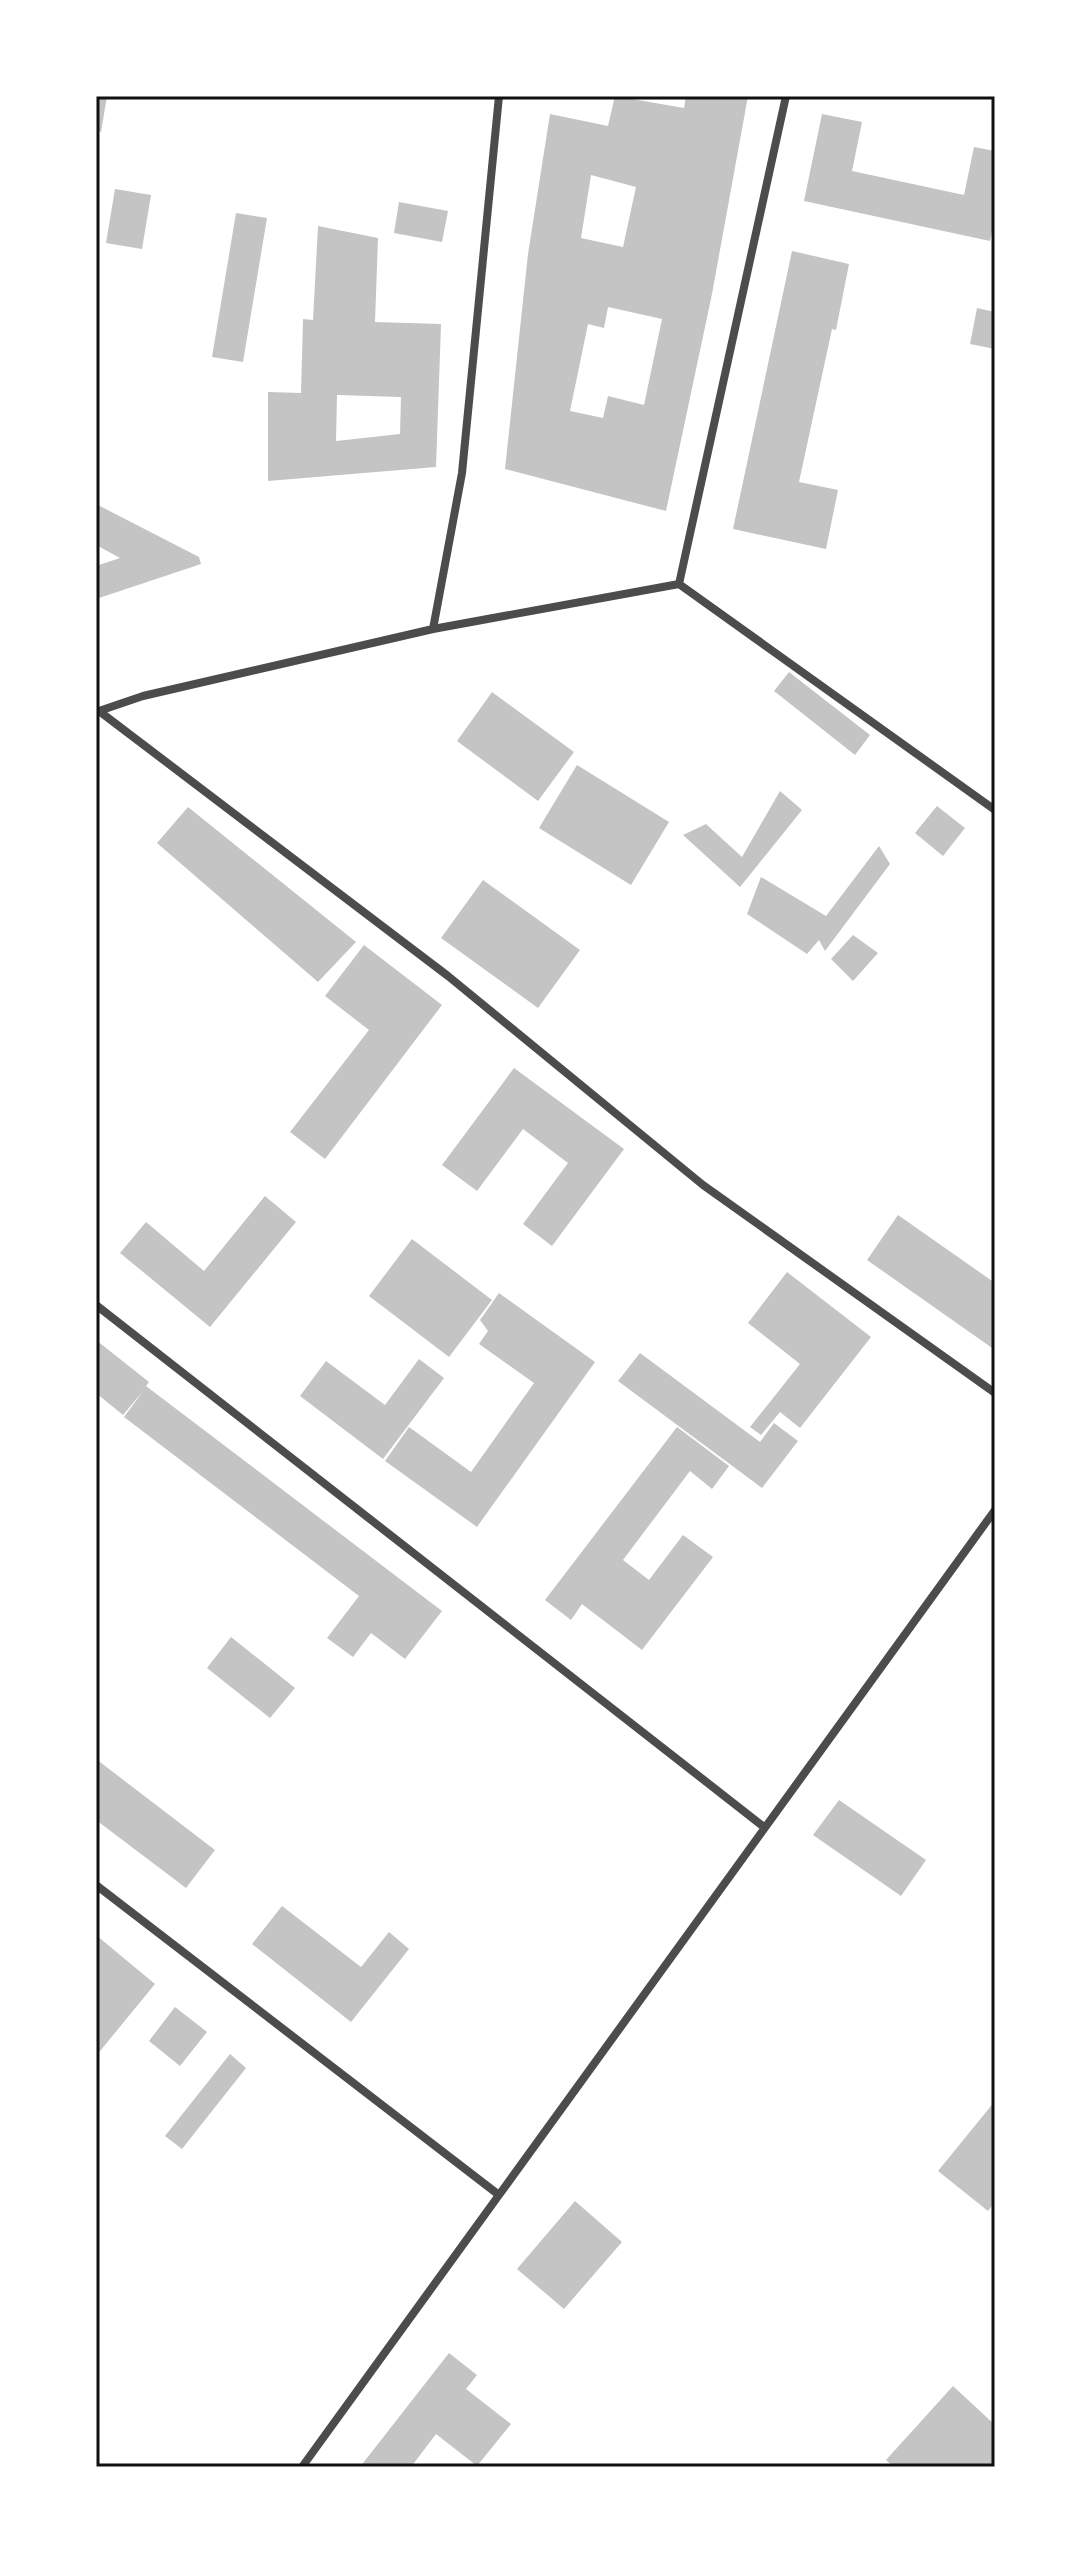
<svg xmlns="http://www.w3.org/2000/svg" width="1091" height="2563" font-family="Cabin,sans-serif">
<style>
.building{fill:#c4c4c4;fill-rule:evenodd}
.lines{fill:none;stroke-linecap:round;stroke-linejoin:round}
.minor{stroke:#4c4c4c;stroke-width:8}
.neatline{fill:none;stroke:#111;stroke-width:3}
</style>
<rect width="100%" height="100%" fill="#fff"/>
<!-- building -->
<path class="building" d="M 96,96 L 107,96 L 101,132 L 96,131 Z
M 615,96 L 684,108 L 686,96 L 748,96 L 712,294 L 666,511 L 505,469 L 528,254 L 550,114 L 608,126 ZM 591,175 L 636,187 L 623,247 L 581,238 ZM 608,307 L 662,319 L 644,405 L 608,396 L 603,418 L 570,411 L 588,324 L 604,328 Z
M 822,114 L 862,122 L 852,171 L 964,195 L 974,147 L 995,151 L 995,216 L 990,241 L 804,201 Z
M 115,189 L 151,195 L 142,249 L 106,243 Z
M 399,202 L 448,211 L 442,242 L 394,233 Z
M 236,213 L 267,218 L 243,362 L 212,357 Z
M 318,226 L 378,238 L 375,322 L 441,324 L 436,467 L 268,481 L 268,392 L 301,393 L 303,319 L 313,320 ZM 337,395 L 401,397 L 400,434 L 336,441 Z
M 792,251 L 849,264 L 836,330 L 832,329 L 799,482 L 838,490 L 826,549 L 733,529 Z
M 977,308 L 995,312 L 995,349 L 970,344 Z
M 96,504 L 199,557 L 201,564 L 96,599 L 96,566 L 120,558 L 96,545 Z
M 789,672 L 870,735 L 855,755 L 774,691 Z
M 492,692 L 574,752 L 538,801 L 457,741 Z
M 577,765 L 669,822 L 631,885 L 539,828 Z
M 780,791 L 802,810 L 740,887 L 683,835 L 706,824 L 742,857 Z
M 937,806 L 965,828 L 943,856 L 915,833 Z
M 188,807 L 356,942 L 318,982 L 157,843 Z
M 879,846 L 890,864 L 825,951 L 819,940 L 807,954 L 747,914 L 761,877 L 826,916 Z
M 483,880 L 580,950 L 538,1008 L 441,938 Z
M 853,935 L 878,953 L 853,981 L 831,959 Z
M 364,945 L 442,1005 L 325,1159 L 290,1132 L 369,1030 L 325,996 Z
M 514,1068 L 624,1149 L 552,1246 L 523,1224 L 568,1163 L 523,1129 L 477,1191 L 442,1165 Z
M 265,1196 L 296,1222 L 210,1327 L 120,1253 L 146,1222 L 204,1271 Z
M 898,1215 L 995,1283 L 995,1350 L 867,1260 Z
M 412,1239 L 492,1300 L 449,1357 L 369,1296 Z
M 787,1272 L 871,1337 L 800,1428 L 780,1412 L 761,1435 L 750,1427 L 800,1364 L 748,1323 Z
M 499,1293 L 595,1362 L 477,1527 L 385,1461 L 409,1427 L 471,1472 L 534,1383 L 479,1344 L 488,1331 L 480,1320 Z
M 96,1340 L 149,1382 L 146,1386 L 442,1611 L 405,1659 L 371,1633 L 353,1657 L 327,1638 L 359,1596 L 124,1417 L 144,1390 L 123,1415 L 96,1393 Z
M 640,1353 L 760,1442 L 774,1423 L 798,1441 L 762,1488 L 618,1381 Z
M 419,1359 L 444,1378 L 383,1459 L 300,1396 L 326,1361 L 385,1405 Z
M 677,1427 L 729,1466 L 712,1489 L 690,1471 L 623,1560 L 649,1580 L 683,1535 L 713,1557 L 642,1650 L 582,1604 L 571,1620 L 545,1600 Z
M 231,1637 L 295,1688 L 270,1718 L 207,1668 Z
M 96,1759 L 215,1850 L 186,1888 L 96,1820 Z
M 839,1800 L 926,1860 L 901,1896 L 813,1835 Z
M 282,1906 L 361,1967 L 389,1932 L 409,1949 L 351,2022 L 252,1944 Z
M 96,1935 L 155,1984 L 96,2056 Z
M 175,2007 L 207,2032 L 180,2066 L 149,2041 Z
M 230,2054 L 246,2068 L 182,2149 L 165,2136 Z
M 995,2101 L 995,2202 L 988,2211 L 938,2171 Z
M 575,2201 L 622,2242 L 564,2309 L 517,2269 Z
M 449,2353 L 477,2375 L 466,2389 L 511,2424 L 477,2466 L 436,2434 L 411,2467 L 360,2467 Z
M 953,2386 L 995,2425 L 995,2467 L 894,2467 L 886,2460 Z"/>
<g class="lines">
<!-- minor -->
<path class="minor" d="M 499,96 L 462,473 L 433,629 L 679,584 L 995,810
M 679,584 L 786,96
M 99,711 L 448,976 L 703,1185 L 995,1393
M 96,712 L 143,696 L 433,629
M 96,1305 L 764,1827
M 96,1885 L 499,2195 L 302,2467
M 499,2195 L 995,1510"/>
</g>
<!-- border -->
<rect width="1091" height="2563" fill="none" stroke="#ffffff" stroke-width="196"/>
<rect x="98" y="98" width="895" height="2367" class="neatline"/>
</svg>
